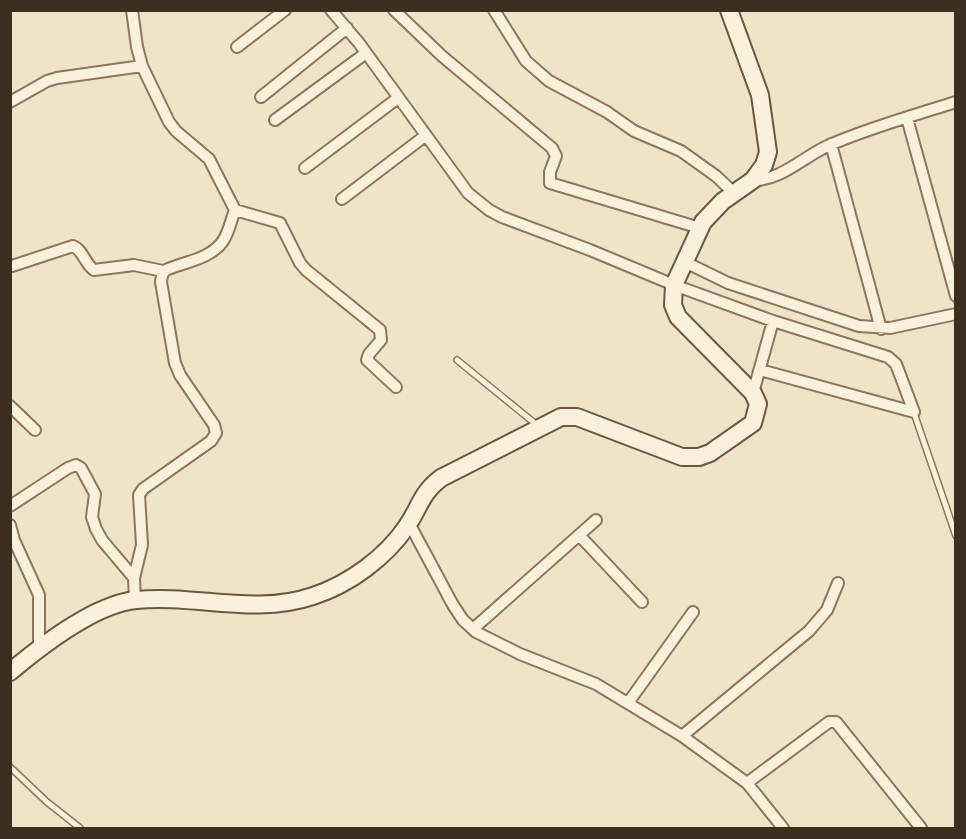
<svg xmlns="http://www.w3.org/2000/svg" width="966" height="839" font-family="'PT Serif',serif">
<style>
.lines{fill:none;stroke-linecap:round;stroke-linejoin:round}
.lane-casing{stroke:#8d765c;stroke-width:8}
.street-casing{stroke:#8d765c;stroke-width:14}
.secondary-casing{stroke:#6f573f;stroke-width:20}
.lane{stroke:#faf1dc;stroke-width:5}
.street{stroke:#faf1dc;stroke-width:10}
.secondary{stroke:#faf1dc;stroke-width:16}
</style>
<rect width="100%" height="100%" fill="#f0e4c8"/>
<g class="lines">
<!-- lane casing -->
<g class="lane-casing">
<path id="lane" d="M 457,360 L 537,425
M 914,413 L 956,536
M 10,767 L 47,802 L 80,828"/>
</g>
<!-- street casing -->
<g class="street-casing">
<path id="street" d="M 132,10 L 137,47 L 142,66 L 169,122 L 176,131 L 209,159 L 235,210 C 231,220 229,232 223,241 C 212,258 185,262 168,269 C 162,272 162,275 161,282 L 175,363 L 180,375 L 214,425 L 216,433 L 211,441 L 143,489 L 139,495 L 142,545 L 134,578 L 135,600
M 331,10 L 359,43 L 468,193 L 489,210 L 502,217 L 590,250 L 674,285 L 773,321 L 888,357 L 896,364 L 914,412 L 760,370
M 394,10 L 442,56 L 552,148 L 556,156 L 550,172 L 550,183 L 700,228
M 494,10 L 526,61 L 549,81 L 607,112 L 634,131 L 681,151 L 716,176 L 734,193
M 237,47 L 285,10
M 261,97 L 347,28
M 10,102 L 47,81 L 57,78 L 142,66
M 907,118 L 956,296
M 275,120 L 366,53
M 831,144 L 881,329
M 305,168 L 398,98
M 753,180 C 782,181 806,154 832,144 C 872,127 915,115 956,102
M 342,199 L 425,136
M 235,210 L 280,223 L 300,263 L 306,270 L 380,330 L 381,340 L 369,354 L 367,360 L 396,387
M 685,262 L 728,283 L 859,326 L 890,328 L 956,314
M 12,266 L 73,246 C 83,250 85,264 94,270 L 134,265 L 163,271
M 753,393 L 773,321
M 10,406 L 35,430
M 10,506 L 68,468 L 76,465 L 81,468 L 95,494 L 92,517 L 96,529 L 102,540 L 134,578
M 409,523 L 453,605 L 463,620 L 476,632 L 520,654 L 596,684 L 682,736 L 747,783 L 783,828
M 10,525 L 14,540 L 39,595 L 39,648
M 579,535 L 642,602
M 473,629 L 596,520
M 628,703 L 693,612
M 682,736 L 809,631 L 827,610 L 838,583
M 747,783 L 829,722 L 836,722 L 921,828"/>
</g>
<!-- secondary casing -->
<g class="secondary-casing">
<path id="secondary" d="M 10,672 C 41,646 95,604 136,600 C 196,594 254,616 313,596 C 350,584 386,557 407,526 C 420,507 421,493 441,478 L 561,417 L 577,417 L 682,457 L 699,457 L 710,453 L 753,423 L 758,404 L 753,393 L 678,317 L 673,305 L 674,285 L 703,222 L 723,201 L 753,180 L 764,165 L 768,152 L 760,95 L 729,10"/>
</g>
<!-- lane -->
<use href="#lane" class="lane"/>
<!-- street -->
<use href="#street" class="street"/>
<!-- secondary -->
<use href="#secondary" class="secondary"/>
</g>
<!-- border -->
<rect width="966" height="839" fill="none" stroke="#3d2e20" stroke-width="24"/>
</svg>
